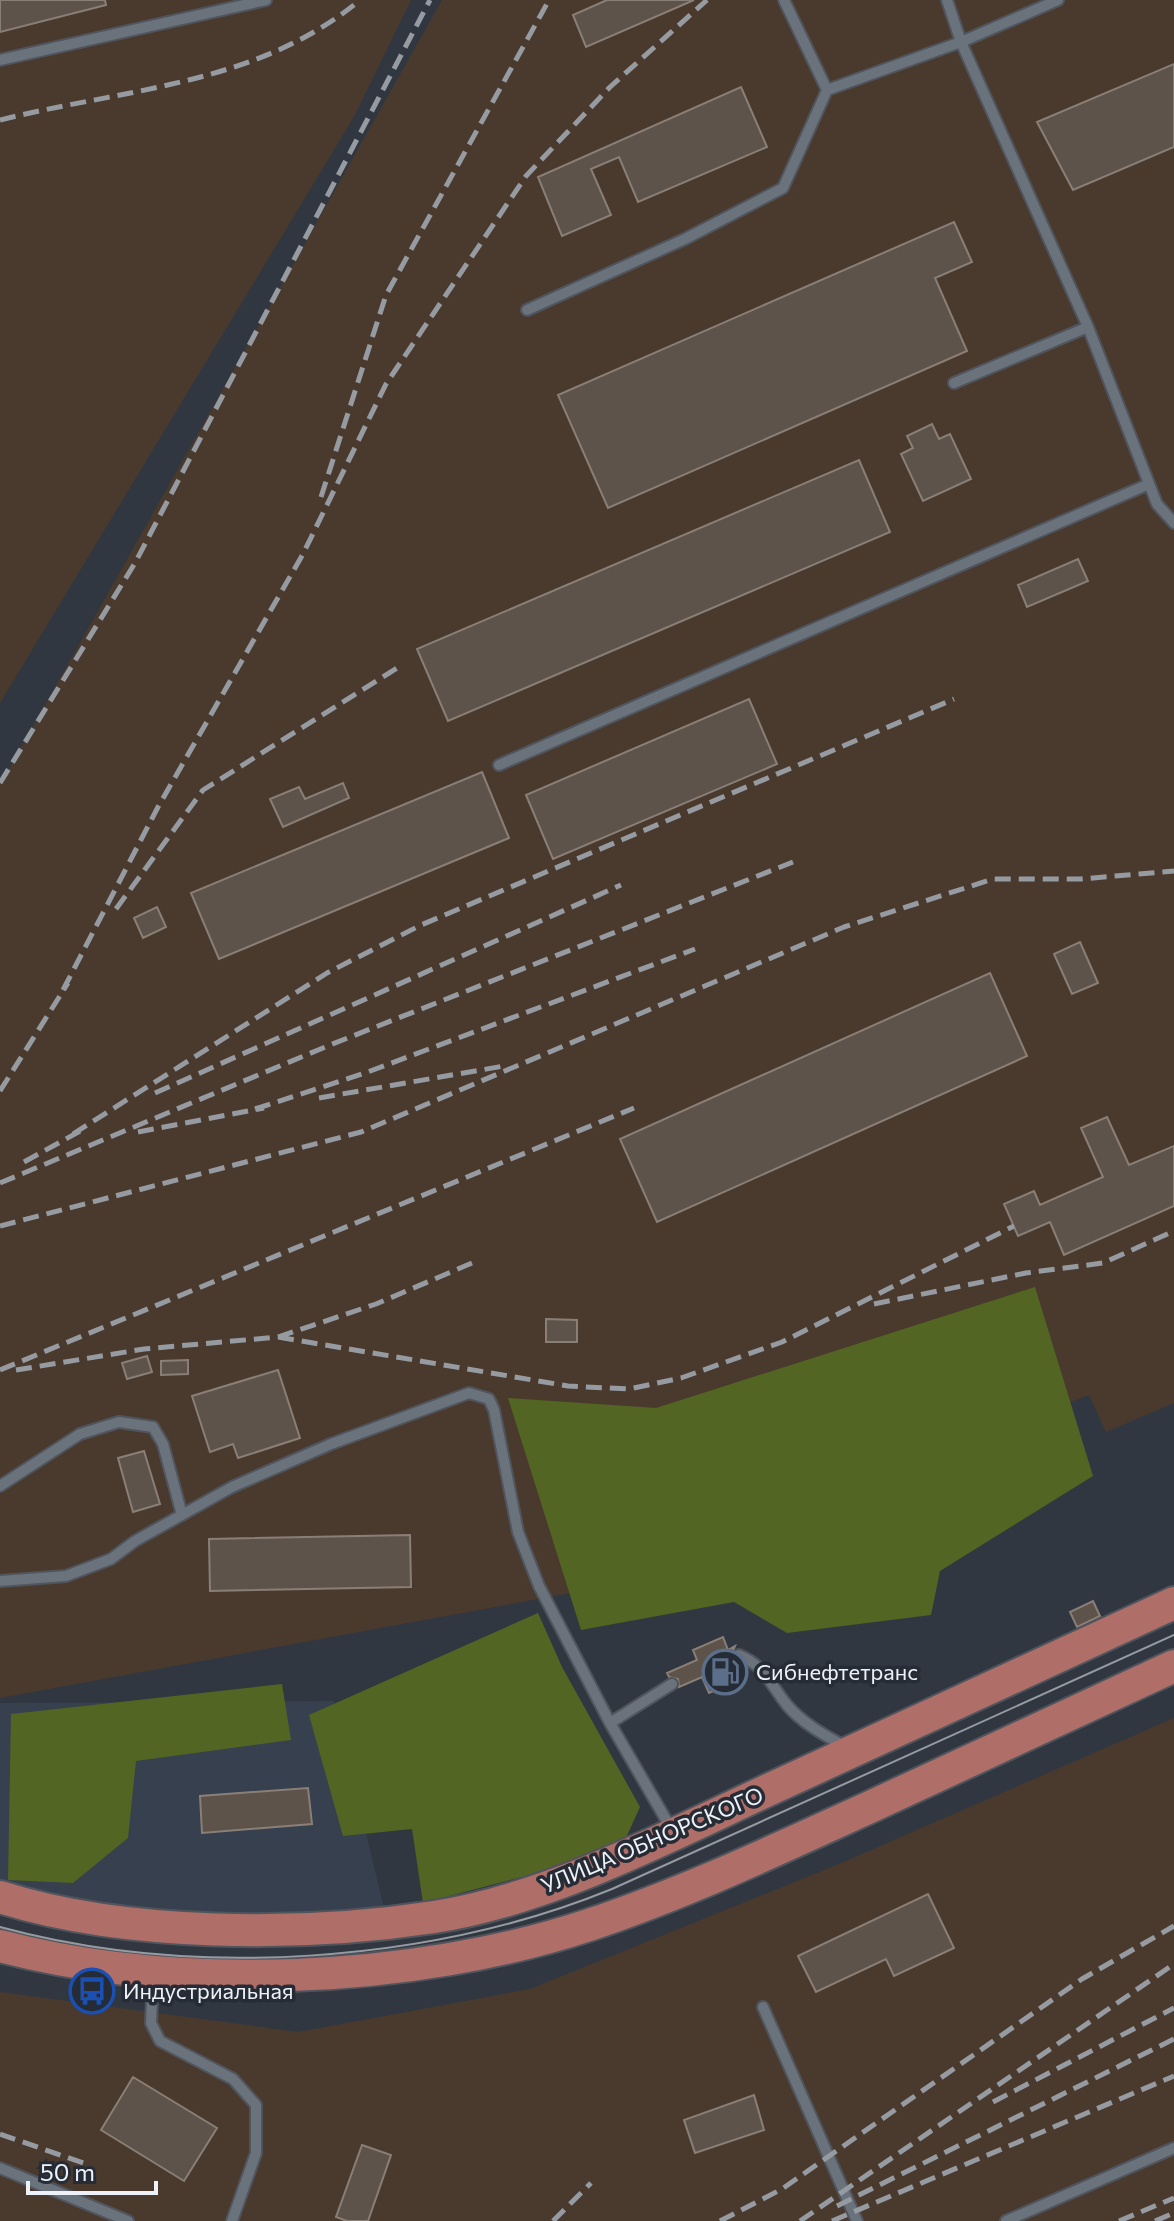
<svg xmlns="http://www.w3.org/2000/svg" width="1174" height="2221" font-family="Commissioner,sans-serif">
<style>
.built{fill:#36404f}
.industrial{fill:#4a3a2e}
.green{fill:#536522}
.building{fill:#5d534a;stroke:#8a7f76;stroke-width:2}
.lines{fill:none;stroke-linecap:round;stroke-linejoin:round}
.lane-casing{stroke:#50555d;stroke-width:14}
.primary-casing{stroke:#50555d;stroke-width:36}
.lane{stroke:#6a727c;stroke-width:10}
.primary{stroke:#b06e68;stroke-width:32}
.tram{stroke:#969ba2;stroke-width:2}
.rail{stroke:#969ba2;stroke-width:5;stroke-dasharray:16 8;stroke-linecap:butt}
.labels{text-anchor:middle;stroke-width:7;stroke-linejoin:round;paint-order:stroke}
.poi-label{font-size:22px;fill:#eef2f8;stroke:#262c35;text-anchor:start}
.street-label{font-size:22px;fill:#eef2f8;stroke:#262c35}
</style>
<rect width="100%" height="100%" fill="#303740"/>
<!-- built -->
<path class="built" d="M 334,1701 L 384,1908 L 272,1917 L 169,1916 L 0,1888 L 0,1703 Z"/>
<!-- industrial -->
<path class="industrial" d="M 0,0 L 411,0 L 355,115 L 0,703 Z
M 442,0 L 1174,0 L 1174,1403 L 1106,1432 L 1089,1395 L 587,1590 L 0,1698 L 0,785 Z
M 1174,1718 L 1174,2221 L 0,2221 L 0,1992 L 298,2032 L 530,1989 L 839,1864 Z"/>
<!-- green -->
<path class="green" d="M 1035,1287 L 1093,1476 L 940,1571 L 931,1615 L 787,1633 L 734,1602 L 581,1630 L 508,1398 L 656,1408 Z
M 538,1613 L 562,1667 L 640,1807 L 620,1851 L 423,1903 L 412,1829 L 343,1836 L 309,1715 Z
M 282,1684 L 291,1740 L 136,1761 L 128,1838 L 73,1883 L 8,1880 L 11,1714 Z"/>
<!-- building -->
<path class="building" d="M 0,0 L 105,0 L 106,5 L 0,32 Z
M 607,0 L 694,0 L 586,47 L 573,15 Z
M 1174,64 L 1174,147 L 1073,190 L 1037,122 Z
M 741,87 L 767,147 L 638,202 L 619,157 L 591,169 L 611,215 L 562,236 L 538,177 Z
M 954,222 L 972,262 L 935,278 L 967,351 L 608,508 L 558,395 Z
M 932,424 L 939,439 L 950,434 L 971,479 L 923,501 L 901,454 L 913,448 L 907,436 Z
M 859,460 L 890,532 L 448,721 L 417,649 Z
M 1078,559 L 1088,581 L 1027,607 L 1018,585 Z
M 749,699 L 777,764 L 553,859 L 526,795 Z
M 482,772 L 509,838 L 219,959 L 191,893 Z
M 343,783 L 349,798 L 283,827 L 270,799 L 299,787 L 305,799 Z
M 157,907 L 166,927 L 143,938 L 134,918 Z
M 1080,942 L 1098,983 L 1072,994 L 1054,954 Z
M 990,973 L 1027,1056 L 657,1222 L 620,1139 Z
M 1107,1117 L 1129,1165 L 1174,1146 L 1174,1206 L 1064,1255 L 1050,1222 L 1018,1236 L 1004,1204 L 1034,1191 L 1040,1205 L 1103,1177 L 1081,1128 Z
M 546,1319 L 577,1320 L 577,1342 L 546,1342 Z
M 147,1356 L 152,1372 L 127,1379 L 122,1363 Z
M 188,1360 L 188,1374 L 161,1375 L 161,1361 Z
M 278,1370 L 300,1438 L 238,1458 L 233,1444 L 210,1452 L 192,1396 Z
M 144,1451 L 160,1504 L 133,1512 L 118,1458 Z
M 410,1535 L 411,1587 L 210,1591 L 209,1539 Z
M 1093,1601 L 1100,1616 L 1077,1627 L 1070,1612 Z
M 723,1637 L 728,1650 L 735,1646 L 731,1656 L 739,1664 L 728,1669 L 733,1683 L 709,1693 L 702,1677 L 679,1687 L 678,1679 L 669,1677 L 667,1673 L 697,1660 L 693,1650 Z
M 308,1788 L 312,1824 L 202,1833 L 200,1796 Z
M 928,1894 L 954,1948 L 894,1976 L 886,1959 L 816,1992 L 798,1956 Z
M 133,2077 L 217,2128 L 184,2181 L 101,2130 Z
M 754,2095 L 764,2130 L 695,2153 L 684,2120 Z
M 362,2145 L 391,2155 L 368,2221 L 347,2221 L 336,2217 Z"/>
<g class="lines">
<!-- lane casing -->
<g class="lane-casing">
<path id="lane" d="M 784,0 L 827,90 L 961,42 L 1058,0
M 947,0 L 961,42 L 1088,327 L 1157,504 L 1174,523
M 0,60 L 266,0
M 527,310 L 685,239 L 783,188 L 827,90
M 954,383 L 1088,327
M 499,765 L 1149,484
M 0,1486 L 80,1434 L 119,1422 L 153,1427 L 163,1444 L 182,1515
M 0,1581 L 66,1576 L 111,1559 L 135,1541 L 232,1487 L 331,1444 L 469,1393 L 489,1399 L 494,1410 L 518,1532 L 539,1586 L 610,1723
M 739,1655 C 765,1666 770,1684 787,1705 C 802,1723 824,1735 844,1746
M 672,1830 L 610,1723 L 672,1684
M 153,1977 L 151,2023 L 160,2041 L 233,2079 L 256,2105 L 256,2153 L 232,2221
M 763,2007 L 857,2221
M 0,2168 L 128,2221
M 1006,2221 L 1174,2148"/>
</g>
<!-- primary casing -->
<g class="primary-casing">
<path id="primary" d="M 0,1897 C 126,1937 303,1937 434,1917 C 545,1900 663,1839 766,1791 C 902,1728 1038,1666 1174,1603
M 0,1946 C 178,1993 414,1983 589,1925 C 685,1893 778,1849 870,1807 C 971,1760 1073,1713 1174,1666"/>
</g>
<!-- lane -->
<use href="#lane" class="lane"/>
<!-- primary -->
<use href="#primary" class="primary"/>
<!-- tram -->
<path class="tram" d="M 0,1927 C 192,1979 428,1964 612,1889 L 1174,1635"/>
<!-- rail -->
<path class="rail" d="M 0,120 C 123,89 258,85 360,0
M 321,497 L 386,295 L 549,0
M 0,783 L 135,563 L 430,0
M 116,909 L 203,790 L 397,668
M 63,990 L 158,807 L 303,554 L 386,384 L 526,176 L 610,87 L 707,0
M 0,1091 L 68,983
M 155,1093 L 621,885
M 319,1098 L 504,1066
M 255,1109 L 365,1073 L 695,949
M 138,1132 L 264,1108
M 73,1134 L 327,973 L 421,925 L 954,699
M 24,1162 L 84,1129
M 0,1183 L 330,1045 L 793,862
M 0,1226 L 361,1132 L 844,927 L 993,879 L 1081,879 L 1174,871
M 874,1304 L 1026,1273 L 1103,1263 L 1174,1231
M 278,1337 L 568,1386 L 629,1389 L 681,1378 L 782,1342 L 1014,1226
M 0,1370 L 634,1108
M 16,1370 L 144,1349 L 278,1337 L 376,1304 L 472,1263
M 993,2102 L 1174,2008
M 0,2134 L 86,2164
M 837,2206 L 1174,2039
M 553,2221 L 591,2183
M 720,2221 L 782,2189 L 1082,1979 L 1174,1926
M 800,2221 L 1174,1964
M 832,2221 L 1174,2076
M 1119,2221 L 1174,2198
M 1155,2221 L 1174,2213"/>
</g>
<!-- icons -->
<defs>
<g id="fuel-ring" transform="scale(2.3)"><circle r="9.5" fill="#262c35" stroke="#5c6f8a" stroke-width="1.5"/><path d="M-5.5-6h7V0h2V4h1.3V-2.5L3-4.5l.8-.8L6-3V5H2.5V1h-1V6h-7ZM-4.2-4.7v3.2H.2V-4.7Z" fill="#5c6f8a"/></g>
<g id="bus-ring" transform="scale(2.3)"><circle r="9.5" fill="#262c35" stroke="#1a4fb4" stroke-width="1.5"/><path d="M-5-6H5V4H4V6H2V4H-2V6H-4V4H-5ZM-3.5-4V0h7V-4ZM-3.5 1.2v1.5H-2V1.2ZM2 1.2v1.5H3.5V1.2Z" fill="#1a4fb4"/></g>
</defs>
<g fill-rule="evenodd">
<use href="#fuel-ring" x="725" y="1672"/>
<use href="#bus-ring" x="92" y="1991"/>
</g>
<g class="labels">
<!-- poi labels -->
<g class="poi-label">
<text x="756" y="1680">Сибнефтетранс</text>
<text x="123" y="1999">Индустриальная</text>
</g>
<!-- street labels -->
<g class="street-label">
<text transform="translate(652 1840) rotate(-23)" y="8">УЛИЦА ОБНОРСКОГО</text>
</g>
</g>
<!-- scale -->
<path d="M28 2181v12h128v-12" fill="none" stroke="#eef2f8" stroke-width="4"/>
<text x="40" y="2181" font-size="24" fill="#eef2f8" stroke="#262c35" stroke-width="6" paint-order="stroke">50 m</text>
</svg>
